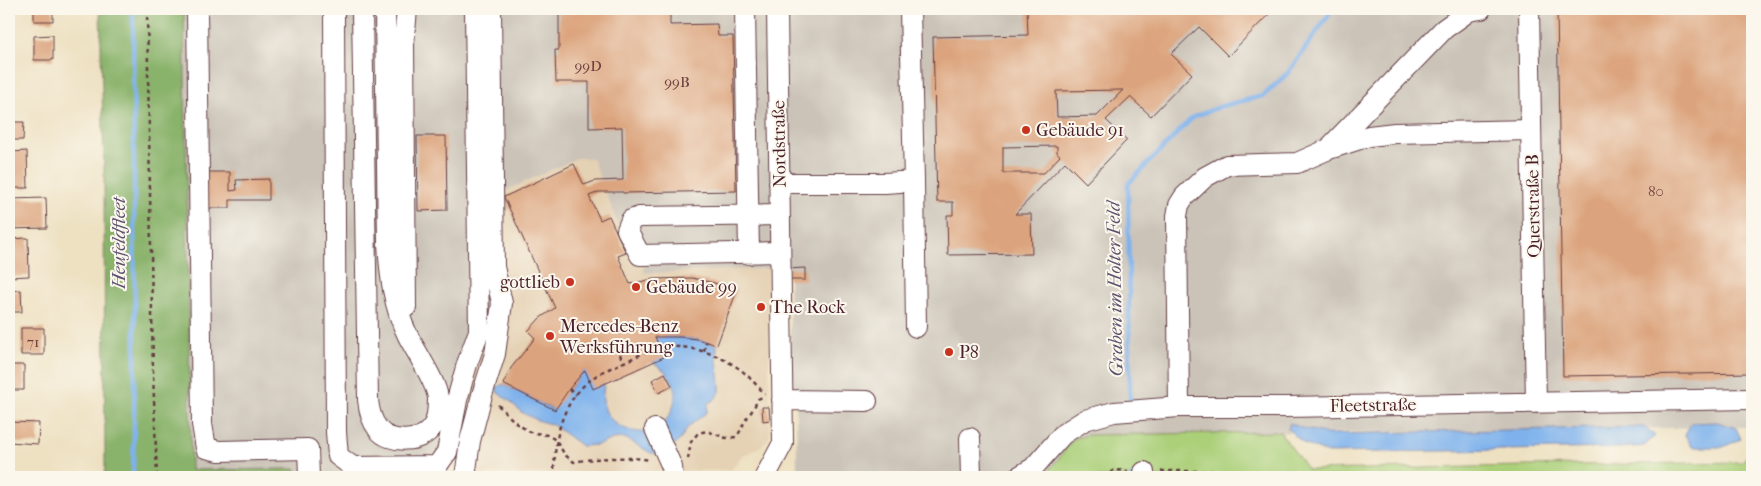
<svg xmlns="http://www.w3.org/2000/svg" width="1761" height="486" font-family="'IM FELL French Canon',serif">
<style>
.built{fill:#e5d1b4}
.industrial{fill:#cbc3b8}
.green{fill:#acd07a;stroke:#7b7852}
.forest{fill:#89b26a;stroke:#6a684a}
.water{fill:#7fb2ec;stroke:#64688c}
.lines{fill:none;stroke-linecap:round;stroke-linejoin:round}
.stream{stroke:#7fb2ec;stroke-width:4.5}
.building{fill:#dca47e;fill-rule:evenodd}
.minor-casing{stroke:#633c42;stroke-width:22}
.path{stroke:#633c42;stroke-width:2.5;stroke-dasharray:4 4;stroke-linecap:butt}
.minor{stroke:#fff;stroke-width:20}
.poi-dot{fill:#c8321e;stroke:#fbf7ec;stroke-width:2}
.labels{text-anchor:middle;stroke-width:4;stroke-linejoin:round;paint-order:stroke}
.number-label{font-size:15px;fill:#6e4040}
.poi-label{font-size:18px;fill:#4a1f2b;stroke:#fbf7ec;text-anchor:start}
.street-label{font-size:18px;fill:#4a1f2b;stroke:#fbf7ec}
.water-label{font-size:19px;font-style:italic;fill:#5d526f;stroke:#fbf7ec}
</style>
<rect width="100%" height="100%" fill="#fbf7ec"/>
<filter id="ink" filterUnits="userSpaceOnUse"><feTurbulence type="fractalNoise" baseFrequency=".02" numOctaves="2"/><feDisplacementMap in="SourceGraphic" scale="10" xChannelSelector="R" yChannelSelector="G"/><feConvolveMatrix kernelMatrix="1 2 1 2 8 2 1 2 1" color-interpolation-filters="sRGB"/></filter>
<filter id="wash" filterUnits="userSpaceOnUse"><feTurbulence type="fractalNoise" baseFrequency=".0096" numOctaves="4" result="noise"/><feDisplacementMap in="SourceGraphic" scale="20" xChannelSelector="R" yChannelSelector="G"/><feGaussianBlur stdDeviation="1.12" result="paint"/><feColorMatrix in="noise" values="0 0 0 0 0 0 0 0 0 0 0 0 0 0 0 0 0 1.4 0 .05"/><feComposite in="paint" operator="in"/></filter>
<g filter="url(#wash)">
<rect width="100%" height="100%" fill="#eee1c2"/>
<!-- built -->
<path class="built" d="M 577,158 L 592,158 L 633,262 L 643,263 L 645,273 L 768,269 L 770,433 L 769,438 L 763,445 L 741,457 L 731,470 L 447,475 L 452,460 L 486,200 Z"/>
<!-- industrial -->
<path class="industrial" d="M 184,9 L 1752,9 L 1752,427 L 1087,435 L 1074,439 L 1048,472 L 1041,477 L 797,477 L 796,394 L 791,388 L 789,268 L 645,273 L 643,263 L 633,262 L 592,158 L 577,158 L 486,200 L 486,343 L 478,355 L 447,475 L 296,477 L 296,469 L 191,471 Z"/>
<!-- green -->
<path class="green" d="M 1280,432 L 1308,470 L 1741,462 L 1752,451 L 1752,477 L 1041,477 L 1048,472 L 1074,439 L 1087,435 Z"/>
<!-- forest -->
<path class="forest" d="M 100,9 L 184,9 L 191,470 L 296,469 L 296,477 L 105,477 L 104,167 Z"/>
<!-- water -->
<path class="water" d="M 655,337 C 677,336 696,338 717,345 C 715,361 721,376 720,392 L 714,400 L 708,403 L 707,412 L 688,427 L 680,440 L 671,447 L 663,424 C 682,402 679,376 652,362 Z
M 585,370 L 602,372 C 603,376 604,380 604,384 C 604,389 602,394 603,400 C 605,422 625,433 646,432 L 658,454 L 651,453 L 625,438 L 613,439 L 598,445 L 582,446 L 553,425 L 537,420 L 521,412 L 510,401 L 498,393 L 496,388 L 503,384 L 554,410 L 569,389 Z
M 1717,422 L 1736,428 L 1741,439 L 1723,447 L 1692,447 L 1685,435 L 1691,423 Z
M 1290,423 L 1302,428 L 1328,434 L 1645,427 L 1655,436 L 1644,446 L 1619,448 L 1328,453 L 1304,444 L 1288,429 Z"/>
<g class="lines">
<!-- stream -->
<path class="stream" d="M 133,9 L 135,360 L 133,477
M 1130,403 L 1128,184 L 1193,117 L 1222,106 L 1263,96 L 1287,74 L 1333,9
M 1132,476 L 1132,477"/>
</g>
<g id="blocks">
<!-- building -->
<path class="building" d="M 34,9 L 53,9 L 53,21 L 34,21 Z
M 559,9 L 670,9 L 670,25 L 717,24 L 718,36 L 733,36 L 736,191 L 623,193 L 623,192 L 599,192 L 589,196 L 600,220 L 609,216 L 626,253 L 618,256 L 630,284 L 653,279 L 692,278 L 714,283 L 737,290 L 717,345 L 697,339 L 680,337 L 655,337 L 664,357 L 593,389 L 585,370 L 569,389 L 555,410 L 503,384 L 511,368 L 535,338 L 528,331 L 540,318 L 555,308 L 504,197 L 574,164 L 584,185 L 595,181 L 623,180 L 622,127 L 589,128 L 589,82 L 556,82 L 555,50 L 559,50 Z
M 1027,9 L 1270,9 L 1272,11 L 1228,56 L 1199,27 L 1171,54 L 1192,74 L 1151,116 L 1130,97 L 1106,120 L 1127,140 L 1086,183 L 1065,162 L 1015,214 L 1031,214 L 1032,254 L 948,255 L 947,215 L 953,215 L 953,202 L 937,202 L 933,37 L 1028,35 ZM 1123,90 L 1097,116 L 1057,117 L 1056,91 ZM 1057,146 L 1057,152 L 1060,156 L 1044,173 L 1003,173 L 1003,147 Z
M 1557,9 L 1752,9 L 1752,373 L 1563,376 Z
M 53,35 L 53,60 L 34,60 L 34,36 Z
M 9,76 L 13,76 L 13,103 L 9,103 Z
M 9,122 L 24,122 L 23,140 L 9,140 Z
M 417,136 L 446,136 L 447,210 L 418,211 Z
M 27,151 L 28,188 L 9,188 L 10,152 Z
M 205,172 L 230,172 L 230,191 L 237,190 L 236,180 L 269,179 L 269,200 L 230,200 L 230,208 L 205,208 Z
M 46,198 L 47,228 L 9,229 L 9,199 Z
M 28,238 L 29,276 L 9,277 L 9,239 Z
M 805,268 L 805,280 L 788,280 L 787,269 Z
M 21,290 L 22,312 L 9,312 L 9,291 Z
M 21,328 L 44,328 L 44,355 L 21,355 Z
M 9,365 L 24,365 L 24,390 L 9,390 Z
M 665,373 L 672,386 L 659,393 L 652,380 Z
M 762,407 L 769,407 L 770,420 L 763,421 Z
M 9,422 L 39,423 L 38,444 L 9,442 Z"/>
</g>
</g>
<g filter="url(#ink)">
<use href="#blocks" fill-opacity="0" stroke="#633c42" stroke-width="1"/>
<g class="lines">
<!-- minor casing -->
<g class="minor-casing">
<path id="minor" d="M 197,9 L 202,424 L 206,448 L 219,451 L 308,449 L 309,477
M 334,9 L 336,432 L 338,456 L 353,467 L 437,466 L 447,452 L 457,400 L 467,364 L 479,331 L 475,9
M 362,9 L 368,400 C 369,411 371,420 378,429 C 389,444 422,443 432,427 C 438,420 438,407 438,398 C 436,381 416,352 408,336 C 393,306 390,275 388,243 L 385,9
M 745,9 L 749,254
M 1529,9 L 1536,403
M 1332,145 L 1444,29 L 1469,11 L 1481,9
M 914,181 L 916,327
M 779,183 L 885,183 L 914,181 L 910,9
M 779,215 L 639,217 L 631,220 L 627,230 L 640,255 L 780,252
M 406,307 L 404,44 L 407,9
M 782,400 L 867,401
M 1179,407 L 1177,216 L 1179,205 L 1184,197 L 1205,177 L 1227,165 L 1297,163 L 1329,149 L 1369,136 L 1395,133 L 1531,130
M 655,429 L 672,467 L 673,477
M 970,438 L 971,477
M 1144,472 L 1144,477
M 465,477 L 470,441 L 482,395 L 495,354 L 502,303 L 494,267 L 491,9
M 765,477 L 783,443 L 777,9
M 1018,477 L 1033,468 L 1063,434 L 1085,420 L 1114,412 L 1179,407 L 1286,407 L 1752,399"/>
</g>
<!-- path -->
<path class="path" d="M 147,9 L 153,373 L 157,477
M 704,351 L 706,342
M 620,354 L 623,363
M 569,389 L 576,395
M 498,405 L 517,424 L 530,432 L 547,435 L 556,440 L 565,455 L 574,462 C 592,458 631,456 649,460
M 688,459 L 691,442 L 698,433 L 707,431 L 726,438 L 736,437 C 742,430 742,425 747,418 C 752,411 754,408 758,399 L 764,396
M 1161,471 L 1234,471 L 1246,477
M 554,477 C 554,435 562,395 602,372 C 610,368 618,365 626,361 C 634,358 642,353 651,350 C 680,341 717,352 741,370 C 750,377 757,386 765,394
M 1104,477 L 1114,470 L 1128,471"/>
<!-- minor -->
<use href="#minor" class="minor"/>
</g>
</g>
<!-- markers -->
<g class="poi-dot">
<circle cx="1026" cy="130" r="5"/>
<circle cx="570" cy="282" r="5"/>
<circle cx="636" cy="287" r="5"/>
<circle cx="761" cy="307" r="5"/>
<circle cx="550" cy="336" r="5"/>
<circle cx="949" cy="352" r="5"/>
</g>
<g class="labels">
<!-- number labels -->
<g class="number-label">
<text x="588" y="71">99D</text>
<text x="677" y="87">99B</text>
<text x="1656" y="196">80</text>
<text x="33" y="347">71</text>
</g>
<!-- poi labels -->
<g class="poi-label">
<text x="1036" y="136">Gebäude 91</text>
<text x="560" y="288" text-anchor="end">gottlieb</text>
<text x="646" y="293">Gebäude 99</text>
<text x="771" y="313">The Rock</text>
<text x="560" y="332">Mercedes-Benz<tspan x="560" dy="21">Werksführung</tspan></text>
<text x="959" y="358">P8</text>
</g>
<!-- street labels -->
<g class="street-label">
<text transform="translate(779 144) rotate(-91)" y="6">Nordstraße</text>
<text transform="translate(1533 206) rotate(-91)" y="6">Querstraße B</text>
<text transform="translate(1373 405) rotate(-1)" y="6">Fleetstraße</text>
</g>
<!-- water labels -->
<g class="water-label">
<text transform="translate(118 243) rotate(-90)" y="7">Heufeldfleet</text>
<text transform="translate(1114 289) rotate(-91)" y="7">Graben im Holter Feld</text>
</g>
</g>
<!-- margin -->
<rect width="1761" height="486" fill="none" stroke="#fbf7ec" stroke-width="30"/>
</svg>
